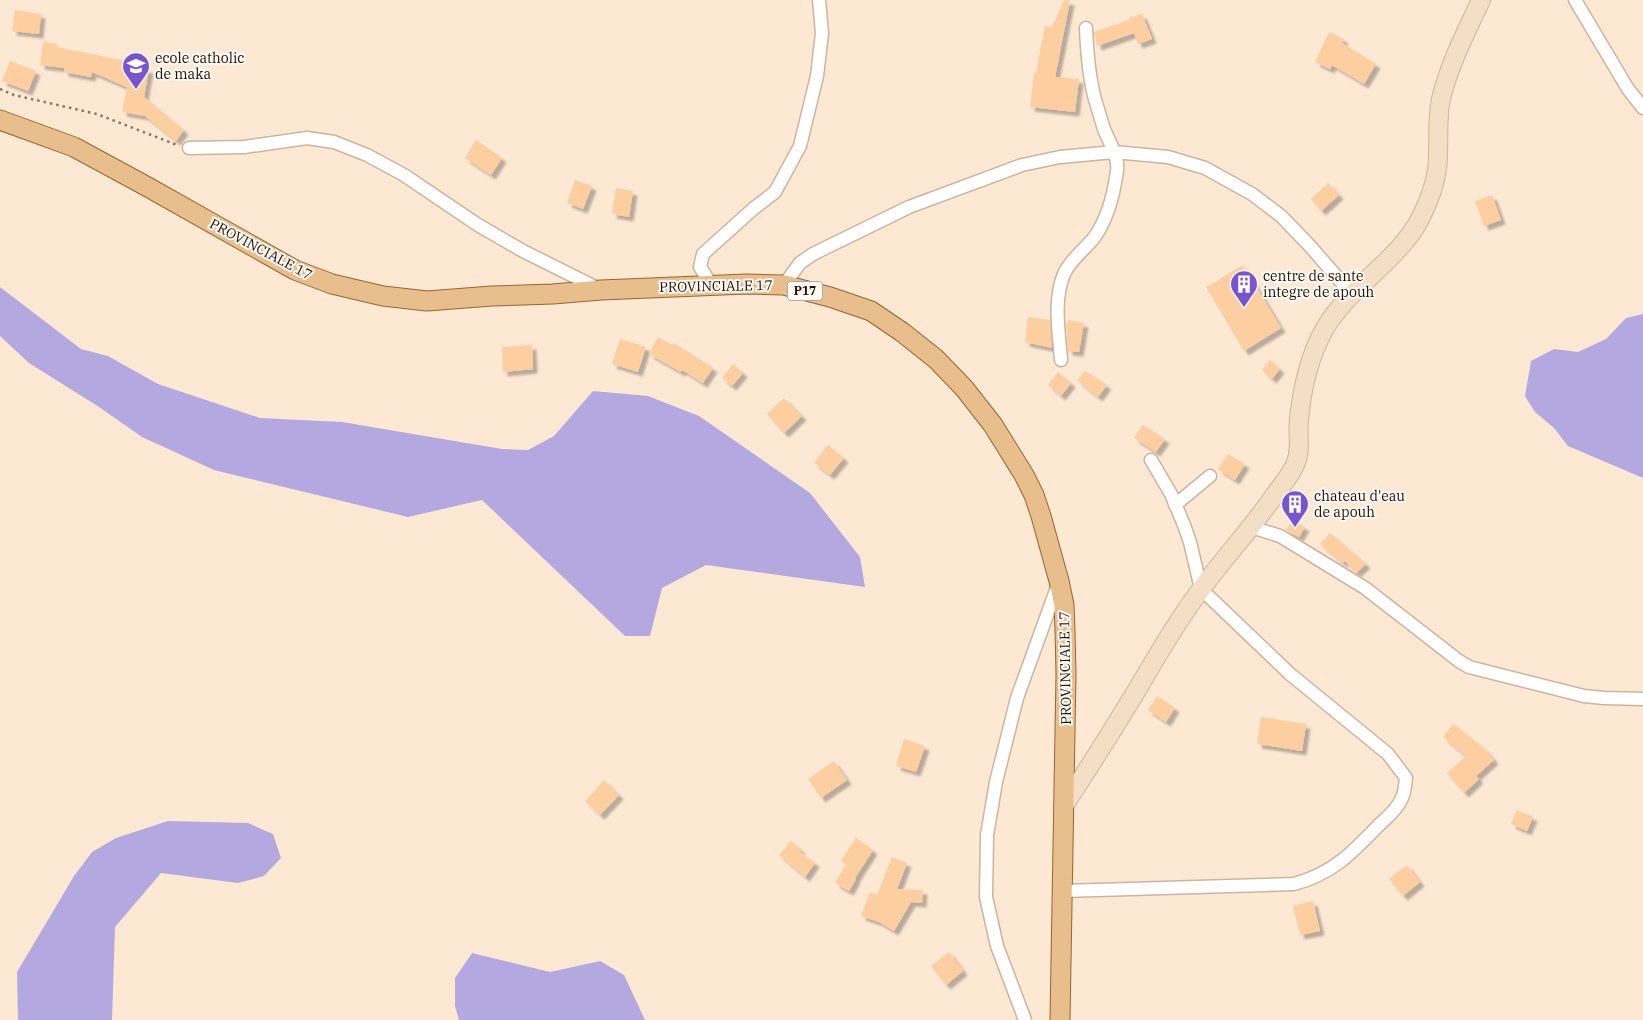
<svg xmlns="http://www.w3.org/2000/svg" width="1643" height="1020" font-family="'IBM Plex Serif',serif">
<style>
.forest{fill:#b3a9e0}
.building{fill:#fccea0;filter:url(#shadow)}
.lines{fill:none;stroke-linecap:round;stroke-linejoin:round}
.street-casing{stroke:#cdb49c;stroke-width:15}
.secondary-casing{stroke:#cdb49c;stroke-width:20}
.primary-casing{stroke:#96662e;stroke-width:21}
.path{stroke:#847668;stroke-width:2.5;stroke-dasharray:2.5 4;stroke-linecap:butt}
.street{stroke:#fff;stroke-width:12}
.secondary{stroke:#f4dec6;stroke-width:18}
.primary{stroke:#e8be8d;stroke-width:19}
.labels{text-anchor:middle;stroke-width:4;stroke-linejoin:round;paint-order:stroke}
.shield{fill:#fef9f3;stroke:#5f5850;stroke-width:1}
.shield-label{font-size:12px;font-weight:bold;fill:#1b130a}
.poi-label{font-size:14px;fill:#1b130a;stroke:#fef9f3;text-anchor:start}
.street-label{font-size:14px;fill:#1b130a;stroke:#fef9f3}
</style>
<defs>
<filter id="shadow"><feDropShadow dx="4.5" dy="4.5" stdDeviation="1" flood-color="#0004"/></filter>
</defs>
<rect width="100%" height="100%" fill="#fde8d4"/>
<!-- forest -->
<path class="forest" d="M 0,287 L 81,349 L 108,356 L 158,384 L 260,418 L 342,422 L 502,449 L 528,450 L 554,436 L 593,391 L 648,396 L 699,416 L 810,493 L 860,557 L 865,587 L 706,565 L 662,588 L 650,636 L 625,636 L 482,500 L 408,517 L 214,470 L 142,437 L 99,407 L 29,363 L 0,336 Z
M 1643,314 L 1643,478 L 1568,446 L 1554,428 L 1535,412 L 1525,396 L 1531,361 L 1554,349 L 1578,352 L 1606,339 L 1626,318 Z
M 168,821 L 248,823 L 273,834 L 281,858 L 264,876 L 238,883 L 161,873 L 115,927 L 112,1020 L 18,1020 L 17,972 L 74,876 L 92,852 L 116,838 Z
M 472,953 L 550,972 L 600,961 L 624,975 L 645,1020 L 459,1020 L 455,1006 L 455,978 Z"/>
<!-- building -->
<path class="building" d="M 1064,0 L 1070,1 L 1055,77 L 1079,79 L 1075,112 L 1030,107 L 1034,73 L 1036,73 L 1045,26 L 1052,27 Z
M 15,10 L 41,14 L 39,34 L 12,31 Z
M 1142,14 L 1152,39 L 1138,44 L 1134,33 L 1097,46 L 1094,32 L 1129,20 L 1129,18 Z
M 1329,32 L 1344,39 L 1342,43 L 1376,64 L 1364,84 L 1332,65 L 1330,69 L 1315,62 Z
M 43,42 L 57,44 L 57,47 L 126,61 L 125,64 L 149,69 L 144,97 L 184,130 L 176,141 L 145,116 L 122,112 L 127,87 L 92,72 L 91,77 L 64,72 L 64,68 L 40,65 Z
M 10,61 L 36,71 L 28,91 L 2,81 Z
M 476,140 L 502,158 L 491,175 L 465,158 Z
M 575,180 L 592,186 L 583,209 L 567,203 Z
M 1328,183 L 1339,195 L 1321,211 L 1311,199 Z
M 616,188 L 633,191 L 629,217 L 612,214 Z
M 1492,195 L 1501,220 L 1484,226 L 1475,201 Z
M 1243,265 L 1281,328 L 1244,351 L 1206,287 Z
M 1028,317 L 1050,320 L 1052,348 L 1025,342 Z
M 1069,320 L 1084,323 L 1079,352 L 1068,351 L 1066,322 L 1069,322 Z
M 658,337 L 673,345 L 674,343 L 713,368 L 703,383 L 682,370 L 681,372 L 649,354 Z
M 620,339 L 646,347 L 638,372 L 612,364 Z
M 532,345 L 533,369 L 503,372 L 502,347 Z
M 1270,360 L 1280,369 L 1272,379 L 1262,370 Z
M 733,364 L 743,373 L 732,386 L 722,378 Z
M 1085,371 L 1107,385 L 1098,397 L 1077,380 Z
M 1058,372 L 1071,383 L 1061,396 L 1048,385 Z
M 784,398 L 802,416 L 784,433 L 767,414 Z
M 1143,425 L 1165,439 L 1156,452 L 1134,438 Z
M 828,445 L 844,458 L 830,475 L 814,463 Z
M 1228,454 L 1245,464 L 1235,480 L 1218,469 Z
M 1292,520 L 1305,527 L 1299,537 L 1286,530 Z
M 1330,533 L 1366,564 L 1356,573 L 1345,561 L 1343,563 L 1320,544 Z
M 1157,696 L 1175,708 L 1166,722 L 1148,710 Z
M 1261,717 L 1306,724 L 1302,751 L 1257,744 Z
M 1453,724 L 1486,750 L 1494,760 L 1476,776 L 1479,779 L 1464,793 L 1447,773 L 1466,756 L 1443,737 Z
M 904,739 L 925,746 L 916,772 L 896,766 Z
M 834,761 L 847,780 L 821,798 L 808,779 Z
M 604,780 L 619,795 L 600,815 L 585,801 Z
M 1517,810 L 1533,817 L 1527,831 L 1511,824 Z
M 856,838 L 873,850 L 855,878 L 856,879 L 849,891 L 835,883 L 846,864 L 841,861 Z
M 791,841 L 801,850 L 799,851 L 815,863 L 805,877 L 779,855 Z
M 892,857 L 907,863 L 897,889 L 923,890 L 922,903 L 911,902 L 894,931 L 879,922 L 861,916 L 870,892 L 877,895 Z
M 1407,865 L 1420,882 L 1403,896 L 1389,879 Z
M 1313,901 L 1320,931 L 1300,935 L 1293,906 Z
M 949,952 L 963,971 L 946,985 L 931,966 Z"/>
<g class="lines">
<!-- street casing -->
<g class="street-casing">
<path id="street" d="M 1575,0 L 1628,89 L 1643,108
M 189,148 L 244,147 L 307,138 L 334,142 L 367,155 L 404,175 L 478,225 L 523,251 L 599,289
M 784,285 L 800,263 L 813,254 L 909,207 L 1022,165 L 1060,157 L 1114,152 L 1168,157 L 1205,168 L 1252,194 L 1281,216 L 1309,245 L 1351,293
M 712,286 L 700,267 L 703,254 L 753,209 L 775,192 L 800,146 L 817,76 L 822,33 L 819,0
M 1061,360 C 1059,332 1053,300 1064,274 C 1070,260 1084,250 1093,239 C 1107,221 1114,193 1117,171 C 1119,156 1109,142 1104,129 C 1101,120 1099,112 1096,103 C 1089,79 1087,54 1086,28
M 1175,505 L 1210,476
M 1251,527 L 1280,536 L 1365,588 L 1459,661 L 1469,667 L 1584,696 L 1604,698 L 1643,699
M 1063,891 L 1294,884 C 1332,874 1352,853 1378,826 C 1386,818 1396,811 1401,800 C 1405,793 1405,786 1406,778 L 1388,754 L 1290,674 L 1201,589 L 1190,542 L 1184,525 L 1171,494 L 1151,460
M 1025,1020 L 997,946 L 986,897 L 987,835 L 996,782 L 1017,698 L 1059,582"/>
</g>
<!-- secondary casing -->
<g class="secondary-casing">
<path id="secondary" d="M 1065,804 C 1090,766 1114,728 1137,690 C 1155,659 1173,628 1194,599 C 1219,563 1249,532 1274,496 C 1281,486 1290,476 1295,465 C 1302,450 1297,435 1299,419 C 1302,389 1309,357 1324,330 C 1349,286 1399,261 1421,217 C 1428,203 1435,185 1437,169 C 1440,146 1436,122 1441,99 C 1449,65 1466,32 1481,0"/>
</g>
<!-- primary casing -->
<g class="primary-casing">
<path id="primary" d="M 0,120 L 74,147 L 146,186 L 295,270 L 332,284 L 383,296 L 427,301 L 492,296 L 553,294 L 601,290 L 747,284 L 784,285 L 830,297 L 871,311 L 902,332 L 936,359 L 964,388 L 993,425 L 1024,475 L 1034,495 L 1041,516 L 1059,581 L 1064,605 L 1065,630 L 1066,674 L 1060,1020"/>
</g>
<!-- path -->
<path class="path" d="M 0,89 L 14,95 L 97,114 L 177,145"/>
<!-- street -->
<use href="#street" class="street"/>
<!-- secondary -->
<use href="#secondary" class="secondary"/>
<!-- primary -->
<use href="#primary" class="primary"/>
</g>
<!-- icons -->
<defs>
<g id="school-pin" transform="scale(1.4375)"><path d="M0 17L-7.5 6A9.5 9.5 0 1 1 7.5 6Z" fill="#7855cf" stroke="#fef9f3"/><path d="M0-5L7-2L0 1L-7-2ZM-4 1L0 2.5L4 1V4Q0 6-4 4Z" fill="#fff"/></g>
<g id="building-pin" transform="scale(1.4375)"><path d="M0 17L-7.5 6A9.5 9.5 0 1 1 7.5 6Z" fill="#7855cf" stroke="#fef9f3"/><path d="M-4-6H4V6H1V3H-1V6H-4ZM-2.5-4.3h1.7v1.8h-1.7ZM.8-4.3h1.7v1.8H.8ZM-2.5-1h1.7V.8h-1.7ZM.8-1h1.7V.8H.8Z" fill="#fff"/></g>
</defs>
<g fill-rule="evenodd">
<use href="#school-pin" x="136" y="66"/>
<use href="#building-pin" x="1244" y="284"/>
<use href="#building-pin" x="1295" y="504"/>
</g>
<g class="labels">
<!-- shield labels -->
<rect class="shield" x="787.5" y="281.5" width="35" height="19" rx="4"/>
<g class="shield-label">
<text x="805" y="295">P17</text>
</g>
<!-- poi labels -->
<g class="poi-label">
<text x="155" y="63">ecole catholic<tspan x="155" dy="16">de maka</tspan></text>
<text x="1263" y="281">centre de sante<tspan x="1263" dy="16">integre de apouh</tspan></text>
<text x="1314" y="501">chateau d'eau<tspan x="1314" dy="16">de apouh</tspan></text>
</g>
<!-- street labels -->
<g class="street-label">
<text transform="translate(261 249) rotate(28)" y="5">PROVINCIALE 17</text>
<text transform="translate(716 286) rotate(-1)" y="5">PROVINCIALE 17</text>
<text transform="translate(1065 668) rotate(-91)" y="5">PROVINCIALE 17</text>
</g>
</g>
</svg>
